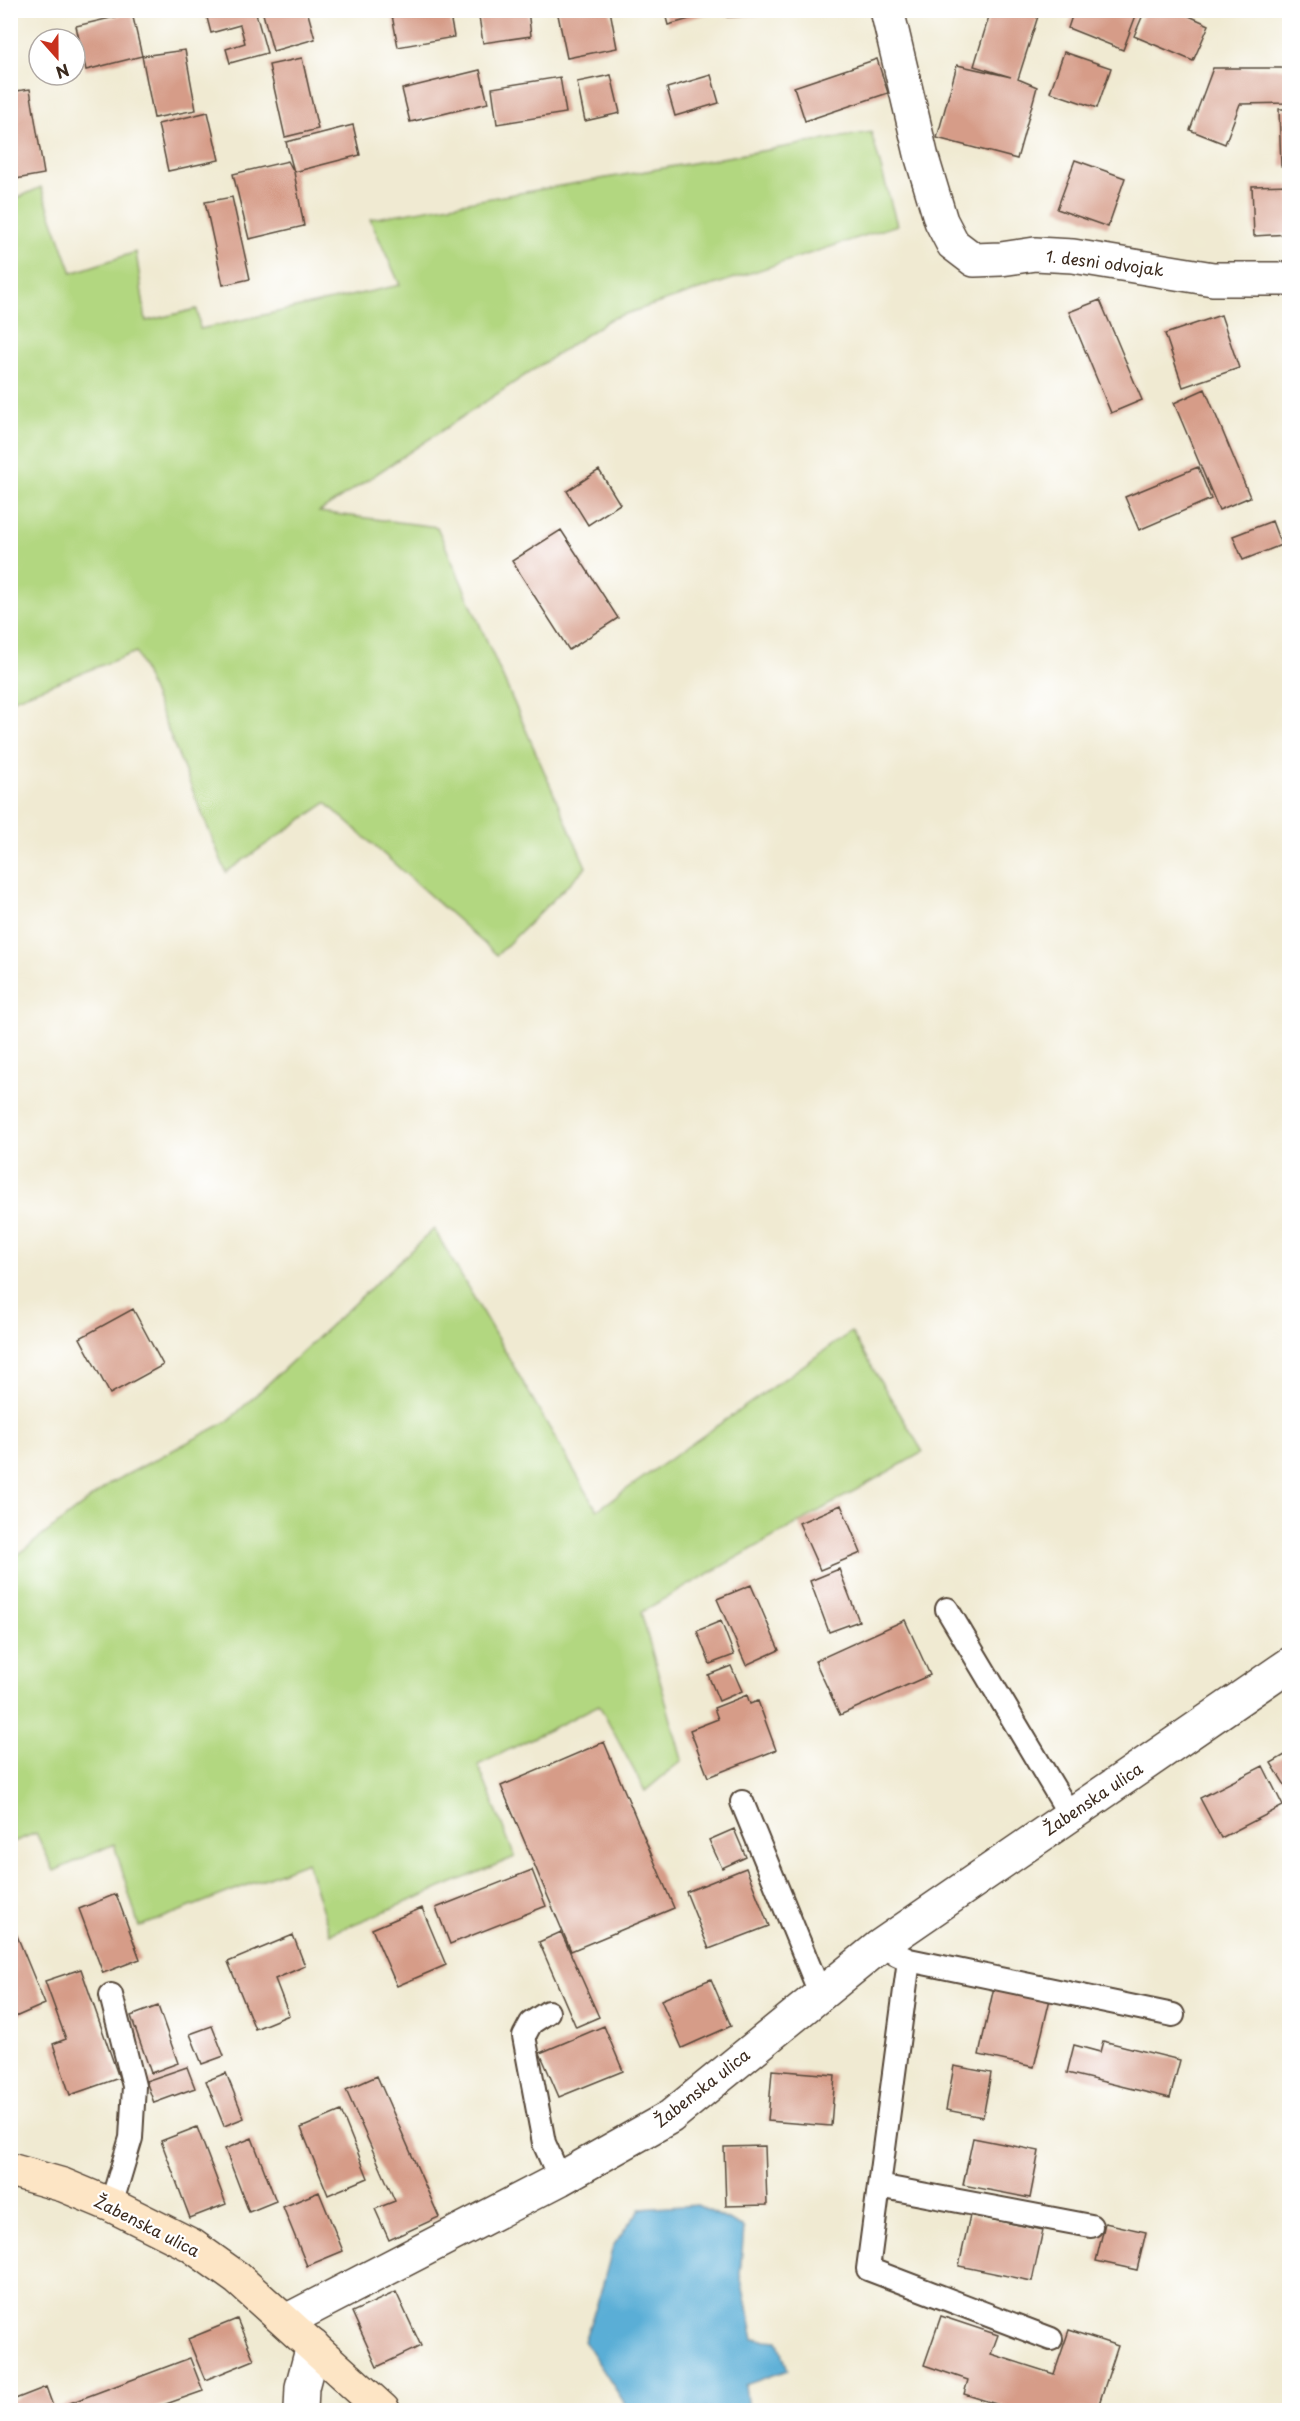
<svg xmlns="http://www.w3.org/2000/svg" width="1300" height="2421" font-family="'Playpen Sans',sans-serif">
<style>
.green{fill:#b2d780;stroke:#76804f;stroke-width:1.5}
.water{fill:#5aaed6;stroke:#4a6c7a;stroke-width:1.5}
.building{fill:#d69c88}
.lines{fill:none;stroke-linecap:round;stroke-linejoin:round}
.lane-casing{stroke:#564739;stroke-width:26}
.street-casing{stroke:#564739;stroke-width:36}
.secondary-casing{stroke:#564739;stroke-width:36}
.lane{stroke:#fff;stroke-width:22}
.street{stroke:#fff;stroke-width:33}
.secondary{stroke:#fde5c5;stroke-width:33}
.labels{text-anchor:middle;stroke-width:4.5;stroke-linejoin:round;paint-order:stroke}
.street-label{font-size:16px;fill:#3b2a1e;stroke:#fff}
</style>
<rect width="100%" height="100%" fill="#fff"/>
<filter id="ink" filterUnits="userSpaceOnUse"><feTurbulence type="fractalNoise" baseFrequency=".0167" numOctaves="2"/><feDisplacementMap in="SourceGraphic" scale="12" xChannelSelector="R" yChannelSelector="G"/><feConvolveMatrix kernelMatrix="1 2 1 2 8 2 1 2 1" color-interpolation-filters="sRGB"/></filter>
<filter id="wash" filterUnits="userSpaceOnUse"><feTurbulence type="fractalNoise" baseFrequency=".008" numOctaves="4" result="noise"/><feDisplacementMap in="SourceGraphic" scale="24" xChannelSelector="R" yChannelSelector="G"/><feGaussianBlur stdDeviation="1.35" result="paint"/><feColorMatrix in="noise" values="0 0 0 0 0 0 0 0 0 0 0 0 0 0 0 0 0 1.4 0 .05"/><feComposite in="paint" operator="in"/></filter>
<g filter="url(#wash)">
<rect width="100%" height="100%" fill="#f0ead2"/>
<!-- green -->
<path class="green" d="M 871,132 L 897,225 L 610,319 L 319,512 L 437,527 L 586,867 L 497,955 L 326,803 L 226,872 L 136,652 L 11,700 L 11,201 L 41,187 L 72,273 L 136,252 L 146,321 L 197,309 L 200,329 L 400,285 L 370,219 Z
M 434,1229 L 597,1510 L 851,1332 L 923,1452 L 641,1612 L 682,1760 L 645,1791 L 599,1705 L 478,1765 L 515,1857 L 330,1934 L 307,1862 L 139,1927 L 114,1844 L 54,1871 L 36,1833 L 11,1843 L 11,1560 L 111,1483 L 228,1421 Z"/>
<!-- water -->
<path class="water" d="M 697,2205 L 744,2228 L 740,2275 L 754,2339 L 778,2341 L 788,2370 L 745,2385 L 748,2410 L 629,2410 L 584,2341 L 600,2295 L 613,2246 L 640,2209 Z"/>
<g id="blocks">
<!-- building -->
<path class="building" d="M 205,10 L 255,10 L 267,53 L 230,63 L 226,49 L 245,43 L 240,25 L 211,33 Z
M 262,10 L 307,10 L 315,39 L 273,51 Z
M 391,10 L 449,10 L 454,37 L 398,47 Z
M 478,10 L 528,10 L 531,36 L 483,43 Z
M 557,10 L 610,10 L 617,48 L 567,58 Z
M 664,10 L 718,10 L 718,11 L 668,25 Z
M 726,10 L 831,10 L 831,12 L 727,17 Z
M 984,10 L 1040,10 L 1018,79 L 1037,87 L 1017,159 L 937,138 L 957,65 L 1011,77 L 974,66 L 990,13 Z
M 1074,10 L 1138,10 L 1123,50 L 1068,28 Z
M 1145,10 L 1176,10 L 1209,25 L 1193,61 L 1134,36 Z
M 132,13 L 142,56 L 86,70 L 76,26 Z
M 185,50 L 196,110 L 154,118 L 142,56 Z
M 1064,52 L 1111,68 L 1097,108 L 1050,92 Z
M 302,58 L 318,129 L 285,137 L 269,65 Z
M 877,59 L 888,93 L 805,121 L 794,87 Z
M 1213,68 L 1285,68 L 1286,103 L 1240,104 L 1225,144 L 1190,130 Z
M 480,70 L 488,103 L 410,122 L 402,89 Z
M 611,75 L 620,113 L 585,121 L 577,82 Z
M 711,75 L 719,103 L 675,116 L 667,88 Z
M 560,77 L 566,113 L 497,124 L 492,88 Z
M 30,89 L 44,174 L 10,180 L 10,92 Z
M 1279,109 L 1290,109 L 1290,165 L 1281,166 Z
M 208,112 L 219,160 L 168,171 L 158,124 Z
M 353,125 L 360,155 L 294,172 L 286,142 Z
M 1075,160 L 1125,178 L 1108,227 L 1057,209 Z
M 288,161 L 294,172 L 304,226 L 249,239 L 233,174 Z
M 1290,185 L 1290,234 L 1254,236 L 1252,186 Z
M 232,197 L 250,279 L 223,285 L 205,202 Z
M 1100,300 L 1142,400 L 1111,413 L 1069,312 Z
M 1221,315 L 1239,368 L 1183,387 L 1165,334 Z
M 1205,389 L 1250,497 L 1219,510 L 1174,403 Z
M 1198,467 L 1211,499 L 1139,530 L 1125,497 Z
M 599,470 L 620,504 L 588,525 L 567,491 Z
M 1272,521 L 1281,545 L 1243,560 L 1233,536 Z
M 561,530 L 618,618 L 569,650 L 512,561 Z
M 133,1309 L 163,1365 L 110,1394 L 80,1338 Z
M 841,1505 L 861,1553 L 820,1570 L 799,1523 Z
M 839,1569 L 859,1621 L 829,1632 L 810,1581 Z
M 751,1585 L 779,1650 L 746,1665 L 717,1599 Z
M 905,1620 L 930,1675 L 840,1715 L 815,1661 Z
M 721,1621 L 734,1655 L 710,1664 L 697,1631 Z
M 731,1666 L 742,1691 L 719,1701 L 708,1675 Z
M 747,1695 L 750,1704 L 758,1701 L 776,1750 L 708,1777 L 690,1730 L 718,1719 L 714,1708 Z
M 604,1742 L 674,1908 L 571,1951 L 501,1786 Z
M 1290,1752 L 1290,1793 L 1271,1763 Z
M 1263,1766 L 1283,1806 L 1221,1838 L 1200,1798 Z
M 734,1829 L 746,1857 L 722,1868 L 709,1840 Z
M 746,1868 L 769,1926 L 709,1949 L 686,1892 Z
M 532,1870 L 546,1906 L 450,1944 L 436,1908 Z
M 116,1894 L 140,1959 L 103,1973 L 79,1909 Z
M 422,1908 L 446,1965 L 397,1986 L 372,1929 Z
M 11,1921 L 45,2004 L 13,2018 L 10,2013 Z
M 561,1932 L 599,2017 L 576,2027 L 539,1942 Z
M 293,1935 L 305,1966 L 275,1979 L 289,2015 L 255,2029 L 228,1962 Z
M 81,1969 L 119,2078 L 70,2095 L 53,2044 L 66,2039 L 45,1981 Z
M 711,1979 L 731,2026 L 682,2048 L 661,2000 Z
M 994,1987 L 1050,1999 L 1034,2067 L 979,2055 Z
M 158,2006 L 178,2063 L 151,2073 L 131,2016 Z
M 212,2026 L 224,2056 L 202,2064 L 190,2034 Z
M 604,2026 L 623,2071 L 559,2097 L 540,2053 Z
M 1103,2041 L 1180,2060 L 1170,2098 L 1067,2073 L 1074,2045 L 1100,2052 Z
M 954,2066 L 991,2073 L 983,2117 L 946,2110 Z
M 187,2067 L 195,2088 L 154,2103 L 146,2081 Z
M 772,2070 L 835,2075 L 831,2126 L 768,2121 Z
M 226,2073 L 244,2118 L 224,2126 L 206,2081 Z
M 377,2076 L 439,2217 L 389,2240 L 375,2209 L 395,2201 L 346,2090 Z
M 10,2081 L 17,2082 L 12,2117 L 10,2116 Z
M 341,2111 L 368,2178 L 328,2195 L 301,2128 Z
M 197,2127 L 226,2204 L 190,2218 L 161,2141 Z
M 252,2138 L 276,2201 L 249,2212 L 225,2149 Z
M 973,2138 L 1039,2151 L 1030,2198 L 963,2185 Z
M 765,2146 L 767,2205 L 726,2206 L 724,2147 Z
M 319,2192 L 343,2251 L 307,2266 L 283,2207 Z
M 970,2215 L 1043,2230 L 1032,2281 L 959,2266 Z
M 1105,2223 L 1146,2232 L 1137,2270 L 1096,2261 Z
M 396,2292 L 421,2346 L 377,2367 L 352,2312 Z
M 941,2316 L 998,2335 L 991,2354 L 1054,2374 L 1069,2330 L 1118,2346 L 1097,2410 L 1015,2410 L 964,2394 L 968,2380 L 924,2365 Z
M 237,2319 L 254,2360 L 205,2380 L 188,2339 Z
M 190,2358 L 203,2391 L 149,2410 L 10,2410 L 10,2401 L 46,2387 L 54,2409 Z"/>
</g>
</g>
<g filter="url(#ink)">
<use href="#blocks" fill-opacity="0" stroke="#564739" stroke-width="1.5"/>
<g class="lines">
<!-- lane casing -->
<g class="lane-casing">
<path id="lane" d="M 947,1609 L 1070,1815
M 742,1802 L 820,1993
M 896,1954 L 909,1960 L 1173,2015
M 909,1960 L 868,2269 L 1051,2339
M 111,1995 L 134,2086 L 131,2138 L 111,2205
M 548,2012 L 531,2023 L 524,2036 L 544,2143 L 560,2179
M 879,2186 L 1091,2226"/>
</g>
<!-- street casing -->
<g class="street-casing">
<path id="street" d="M 887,10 L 922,158 L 941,221 L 953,244 L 974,260 L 1001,259 L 1035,254 L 1073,256 L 1213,279 L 1290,279
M 286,2321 L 560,2179 L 670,2117 L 880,1946 L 1290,1664
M 301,2410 L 302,2387 L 313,2346"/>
</g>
<!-- secondary casing -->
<g class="secondary-casing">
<path id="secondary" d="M 10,2170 L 63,2185 L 111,2205 L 191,2245 L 237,2278 L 383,2410"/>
</g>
<!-- lane -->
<use href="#lane" class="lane"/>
<!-- street -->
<use href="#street" class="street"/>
<!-- secondary -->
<use href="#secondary" class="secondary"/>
</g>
</g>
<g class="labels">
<!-- street labels -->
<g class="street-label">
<text transform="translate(1105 263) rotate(7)" y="6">1. desni odvojak</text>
<text transform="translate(1093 1799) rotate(-34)" y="6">Žabenska ulica</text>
<text transform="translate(702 2088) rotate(-38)" y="6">Žabenska ulica</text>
<text transform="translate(147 2226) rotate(27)" y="6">Žabenska ulica</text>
</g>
</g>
<!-- margin -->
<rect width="1300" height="2421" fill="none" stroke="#fff" stroke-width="36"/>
<!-- north arrow -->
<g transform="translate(57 57) rotate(159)"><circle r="28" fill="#ffffff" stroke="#b1aaa5" stroke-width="1.5"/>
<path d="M0-4.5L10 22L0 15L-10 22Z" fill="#c8321e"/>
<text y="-9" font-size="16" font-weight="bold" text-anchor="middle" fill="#3b2a1e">N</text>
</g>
</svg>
